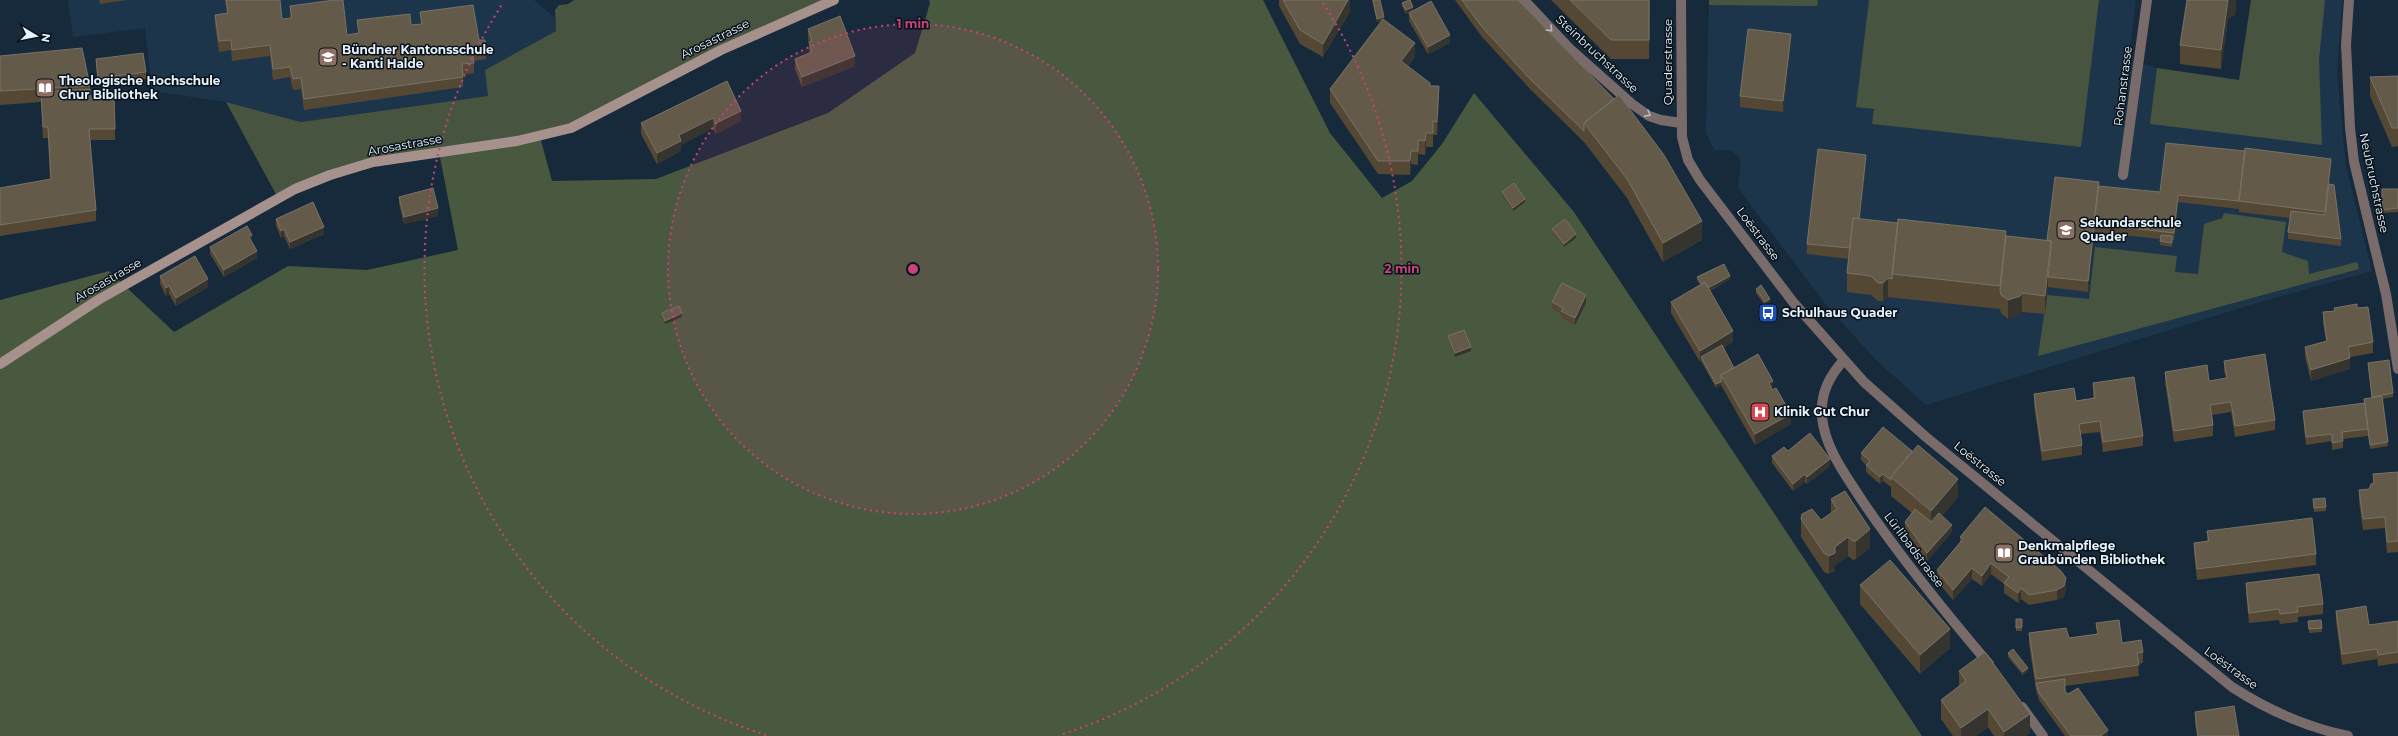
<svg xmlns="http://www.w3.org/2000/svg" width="2398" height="736" font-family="Montserrat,sans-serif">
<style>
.built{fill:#1c354b}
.green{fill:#47543f}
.forest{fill:#49593f}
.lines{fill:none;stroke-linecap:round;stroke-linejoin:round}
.minor{stroke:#796b69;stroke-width:10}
.secondary{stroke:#a7918d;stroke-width:10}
.wall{fill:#544834}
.shaded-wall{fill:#35342e}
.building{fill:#645a4a;stroke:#787266}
.oneway{stroke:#babbc1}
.ring{fill:none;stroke:#c9437b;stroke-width:2;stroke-dasharray:2 4}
.labels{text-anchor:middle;stroke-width:3;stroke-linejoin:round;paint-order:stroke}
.street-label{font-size:12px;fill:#e5f1fc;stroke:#091219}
.poi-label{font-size:12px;font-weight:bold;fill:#e5f1fc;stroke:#091219;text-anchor:start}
.centre{fill:#c9437b;stroke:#091219;stroke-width:2}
.ring-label{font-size:12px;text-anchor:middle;font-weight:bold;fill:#c9437b;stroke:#091219;stroke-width:3;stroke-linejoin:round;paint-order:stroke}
</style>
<rect width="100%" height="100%" fill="#162a3b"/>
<!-- built -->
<path class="built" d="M 68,0 L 534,0 L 554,17 L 556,31 L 485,70 L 489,96 L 301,122 L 226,102 L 152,91 L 145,28 L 73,37 Z
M 1709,0 L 2136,0 L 2129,60 L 2157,68 L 2239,80 L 2251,0 L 2342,0 L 2337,74 L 2346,166 L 2372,271 L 2257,303 L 1926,405 L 1875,359 L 1827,306 L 1738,188 L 1741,163 L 1738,156 L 1732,151 L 1714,150 L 1706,132 Z"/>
<!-- green -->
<path class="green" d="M 574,0 L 834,0 L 571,128 L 396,158 L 278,198 L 226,102 L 301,122 L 488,96 L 485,70 L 556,31 L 555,10 L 559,5 L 568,4 Z
M 1709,0 L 1818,0 L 1817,6 L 1709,5 Z
M 1869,0 L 2099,0 L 2081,147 L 1872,124 L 1874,109 L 1856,107 Z
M 2251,0 L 2325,0 L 2319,60 L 2322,145 L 2150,124 L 2157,68 L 2239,80 Z
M 2224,213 L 2286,222 L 2282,252 L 2308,261 L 2309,274 L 2357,262 L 2359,269 L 2038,356 L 2047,295 L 2089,299 L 2095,247 L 2177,256 L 2175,272 L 2198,274 L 2204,224 L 2222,218 Z"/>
<!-- forest -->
<path class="forest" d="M 929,0 L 1263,0 L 1330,133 L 1382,198 L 1412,181 L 1442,144 L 1474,93 L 1574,212 L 1922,736 L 0,736 L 0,300 L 109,271 L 174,332 L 288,266 L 367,270 L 458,250 L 439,152 L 540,137 L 552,181 L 656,179 L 828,113 L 915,53 L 930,3 Z"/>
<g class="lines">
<!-- minor -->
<path class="minor" d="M 1524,0 L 1569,48 L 1632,104 L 1649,116 L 1661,120 L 1681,123
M 1681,0 L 1682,137 L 1688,160 L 1700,180 L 1793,302 L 1864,382 L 1926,437 L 2232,687 C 2269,711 2306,727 2348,736
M 2349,0 L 2346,45 L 2350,128 L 2354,162 L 2386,294 L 2398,369
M 2123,175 L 2147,0
M 1844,360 C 1829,376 1820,395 1822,417 C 1825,448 1845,474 1861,499 C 1900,557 1944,611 1989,664
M 2022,707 L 2043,736"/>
<!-- secondary -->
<path class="secondary" d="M 0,364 L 98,300 L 295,189 L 330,175 L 373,162 L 517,141 L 571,128 L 721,50 L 834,0"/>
</g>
<!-- wall -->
<path class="wall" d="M 99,0 L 127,0 L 100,4 Z
M 225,0 L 280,0 L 282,19 L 290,18 L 290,6 L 347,35 L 358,33 L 357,20 L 411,25 L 421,24 L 420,12 L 479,40 L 486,49 L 486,59 L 474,61 L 474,73 L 463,75 L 463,87 L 304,110 L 301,89 L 293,90 L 290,77 L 273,80 L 270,56 L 232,61 L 231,50 L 219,52 L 215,25 L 215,15 L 227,13 Z
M 1279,0 L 1350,0 L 1350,12 L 1323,57 L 1300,44 L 1279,6 Z
M 1372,0 L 1380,0 L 1384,20 L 1415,56 L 1408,66 L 1430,86 L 1439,100 L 1437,135 L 1433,135 L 1433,147 L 1426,147 L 1425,155 L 1418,154 L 1418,165 L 1411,164 L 1410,175 L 1378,174 L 1330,103 L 1330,89 L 1381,22 L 1377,22 Z
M 1455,0 L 1518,0 L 1702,240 L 1663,262 L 1627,198 L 1584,142 L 1531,90 L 1482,37 Z
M 1551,0 L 1650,0 L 1649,59 L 1611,59 Z
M 2236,0 L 2236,10 L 2235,15 L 2228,19 L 2221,69 L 2180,64 L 2180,45 Z
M 1402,3 L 1413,11 L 1406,14 L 1402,6 Z
M 1409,13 L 1450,43 L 1428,54 L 1409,21 Z
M 808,29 L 855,66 L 802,87 L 795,69 L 795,59 L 809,53 L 809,43 L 808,40 Z
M 1791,44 L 1783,112 L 1740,107 L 1740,96 Z
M 0,56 L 90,86 L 91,99 L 115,129 L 115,140 L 90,140 L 96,210 L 96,221 L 0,236 L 0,188 L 50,179 L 48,138 L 43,138 L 41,102 L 0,105 Z
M 96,59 L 146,72 L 146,79 L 98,85 L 96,66 Z
M 2398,76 L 2398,146 L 2392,147 L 2370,96 L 2370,77 Z
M 727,81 L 741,121 L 716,134 L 713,128 L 681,145 L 681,151 L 657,164 L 641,134 L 641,123 Z
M 1866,165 L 1860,219 L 2047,240 L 2099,186 L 2160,192 L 2331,169 L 2329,184 L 2341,239 L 2341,246 L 2288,239 L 2288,232 L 2290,218 L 2239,212 L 2239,209 L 2178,202 L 2174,240 L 2172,240 L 2172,247 L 2160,245 L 2160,239 L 2094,232 L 2094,231 L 2088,292 L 2048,287 L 2045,314 L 2022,312 L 2020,315 L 2008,319 L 2001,313 L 2000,309 L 1888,297 L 1883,301 L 1878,301 L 1871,295 L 1847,292 L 1847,273 L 1849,259 L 1807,254 L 1807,244 Z
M 2382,189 L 2398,189 L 2398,212 L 2382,213 Z
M 1502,192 L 1525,202 L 1513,211 L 1502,196 Z
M 399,197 L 438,216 L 404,224 L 399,204 Z
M 276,219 L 324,234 L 290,249 L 284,236 L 281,238 L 276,226 Z
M 1552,229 L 1576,238 L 1564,247 L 1552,232 Z
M 252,242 L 257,258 L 224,277 L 210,254 L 210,247 Z
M 160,276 L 208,287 L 176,306 L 169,294 L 166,296 L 160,284 Z
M 1697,277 L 1730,279 L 1710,291 L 1733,342 L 1723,348 L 1734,368 L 1773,389 L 1791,424 L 1755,445 L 1721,385 L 1716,388 L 1701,361 L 1700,362 L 1671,313 L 1671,302 L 1700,285 L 1697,280 Z
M 1756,289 L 1770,302 L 1765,306 L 1756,293 Z
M 1552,302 L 1586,303 L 1575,325 L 1561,318 L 1561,314 L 1552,309 Z
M 2334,308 L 2357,308 L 2373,342 L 2373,353 L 2350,357 L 2350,369 L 2311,381 L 2305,357 L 2305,347 L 2326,341 L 2323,323 L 2323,312 L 2334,311 Z
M 662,313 L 682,317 L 665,324 L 662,317 Z
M 1448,336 L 1471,351 L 1455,357 L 1448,339 Z
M 2224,361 L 2275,420 L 2275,430 L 2235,437 L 2231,412 L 2212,415 L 2213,425 L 2213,436 L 2174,442 L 2165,382 L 2165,372 L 2209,381 L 2226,378 L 2224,371 Z
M 2368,363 L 2393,393 L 2393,397 L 2382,399 L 2388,446 L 2370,449 L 2368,434 L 2368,436 L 2343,439 L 2343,448 L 2332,450 L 2332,441 L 2306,445 L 2303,418 L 2303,411 L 2364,403 L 2364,399 L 2372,398 Z
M 2093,383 L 2143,436 L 2143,446 L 2103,452 L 2100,432 L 2080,434 L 2082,445 L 2082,455 L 2042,461 L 2034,405 L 2034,394 L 2076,401 L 2093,398 Z
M 1788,451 L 1830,466 L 1807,484 L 1805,482 L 1793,491 L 1772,463 L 1772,456 Z
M 1861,453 L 1958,497 L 1942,516 L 1952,532 L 1927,561 L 1905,530 L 1905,522 L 1912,513 L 1891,496 L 1891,487 L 1883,481 L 1880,484 L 1866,472 L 1866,465 L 1861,460 Z
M 2398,472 L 2398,552 L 2387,553 L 2385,528 L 2363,530 L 2359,501 L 2359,490 L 2369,489 L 2373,483 L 2373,474 Z
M 1831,499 L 1870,548 L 1856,559 L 1853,560 L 1848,556 L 1835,565 L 1835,571 L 1829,574 L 1824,572 L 1801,537 L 1801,519 L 1821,520 L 1831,513 Z
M 2313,499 L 2326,507 L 2326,511 L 2314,512 Z
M 2207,531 L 2316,554 L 2316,565 L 2197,580 L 2194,553 L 2194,543 L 2207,541 Z
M 1960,537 L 2066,588 L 2064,597 L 2057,600 L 2029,605 L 2021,599 L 2018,603 L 2004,593 L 2004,584 L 1991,574 L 1982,586 L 1972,579 L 1953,600 L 1937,581 L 1937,570 L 1960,542 Z
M 2246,583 L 2323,604 L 2323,614 L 2298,617 L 2298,622 L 2280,624 L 2279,620 L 2249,623 L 2246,594 Z
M 1860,585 L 1950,648 L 1920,674 L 1860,604 Z
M 2336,611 L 2369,625 L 2398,621 L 2398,663 L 2378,666 L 2377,659 L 2342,665 L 2336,621 Z
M 2016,619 L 2022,619 L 2022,631 L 2016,631 Z
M 2308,621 L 2322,628 L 2322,632 L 2309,633 Z
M 2096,623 L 2122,643 L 2143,652 L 2143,663 L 2138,664 L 2139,676 L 2065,686 L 2065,691 L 2068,694 L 2108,736 L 2065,736 L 2039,700 L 2036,690 L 2029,644 L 2029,633 L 2069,638 L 2097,634 Z
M 2008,653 L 2028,671 L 2023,675 L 2008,657 Z
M 1959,671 L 2030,733 L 2025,736 L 1994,736 L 1988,727 L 1976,736 L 1953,736 L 1941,719 L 1941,700 L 1959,687 Z
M 2195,712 L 2239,736 L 2197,736 L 2195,723 Z"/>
<!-- shaded-wall -->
<path class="shaded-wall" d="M 1348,0 L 1350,0 L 1350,12 L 1323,57 L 1323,44 Z
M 2228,0 L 2236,0 L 2236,10 L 2235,15 L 2228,19 L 2221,69 L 2221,50 Z
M 1413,7 L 1413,11 L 1406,14 L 1406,10 Z
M 1384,17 L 1384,21 L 1377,22 L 1377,19 Z
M 1791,34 L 1791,44 L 1783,112 L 1783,101 Z
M 1450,35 L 1450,43 L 1428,54 L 1428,47 Z
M 1415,43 L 1415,56 L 1401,74 L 1401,61 Z
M 855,56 L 855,66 L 802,87 L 802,77 Z
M 1439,86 L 1439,100 L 1437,135 L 1437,122 Z
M 741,111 L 741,121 L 716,134 L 716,123 Z
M 713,118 L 713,128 L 681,145 L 681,151 L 657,164 L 657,153 L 679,135 Z
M 1426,133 L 1426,147 L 1425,155 L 1425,141 Z
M 1411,151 L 1411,164 L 1410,175 L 1410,161 Z
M 1866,155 L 1866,165 L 1858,237 L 1858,227 Z
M 2331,159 L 2331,169 L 2325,223 L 2325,212 Z
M 2099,182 L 2099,192 L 2094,224 L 2094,231 L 2088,292 L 2088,281 Z
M 2178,195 L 2178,202 L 2174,240 L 2174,233 Z
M 1525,199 L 1525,202 L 1513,211 L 1513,208 Z
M 438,208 L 438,216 L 404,224 L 404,217 Z
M 1702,221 L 1702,240 L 1663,262 L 1663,243 Z
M 324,227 L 324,234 L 290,249 L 290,242 Z
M 284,229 L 284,236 L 281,238 L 281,231 Z
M 1576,234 L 1576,238 L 1564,247 L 1564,244 Z
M 252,235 L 252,242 L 249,237 Z
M 2051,241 L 2051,259 L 2048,277 L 2048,287 L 2045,314 L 2045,296 Z
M 257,251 L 257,258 L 224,277 L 224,270 Z
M 1730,276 L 1730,279 L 1705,293 L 1705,289 Z
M 1888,278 L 1888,297 L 1883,301 L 1883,283 Z
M 208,279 L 208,287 L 176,306 L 176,298 Z
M 169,286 L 169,294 L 166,296 L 166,288 Z
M 2022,293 L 2022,312 L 2020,315 L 2008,319 L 2008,300 Z
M 1586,295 L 1586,303 L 1575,325 L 1575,318 Z
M 1770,299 L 1770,302 L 1765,306 L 1765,302 Z
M 682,313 L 682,317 L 665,324 L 665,321 Z
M 1733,331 L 1733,342 L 1703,360 L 1701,357 L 1701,361 L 1700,362 L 1700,351 Z
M 1471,347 L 1471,351 L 1455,357 L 1455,353 Z
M 2350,358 L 2350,369 L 2311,381 L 2311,370 Z
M 1773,381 L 1773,392 L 1769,383 Z
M 1721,382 L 1721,385 L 1716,388 L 1716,384 Z
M 1791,414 L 1791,424 L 1755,445 L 1755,434 Z
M 1830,459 L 1830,466 L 1807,484 L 1807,477 Z
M 1805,474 L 1805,482 L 1793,491 L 1793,484 Z
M 1883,474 L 1883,481 L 1880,484 L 1880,477 Z
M 1958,479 L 1958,497 L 1931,529 L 1931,511 Z
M 1952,525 L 1952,532 L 1927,561 L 1927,553 Z
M 1870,529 L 1870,548 L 1856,559 L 1856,541 Z
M 1848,537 L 1848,556 L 1835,565 L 1835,547 Z
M 1835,553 L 1835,571 L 1829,574 L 1829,556 Z
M 1991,563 L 1991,574 L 1982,586 L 1982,576 Z
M 1972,568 L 1972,579 L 1953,600 L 1953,590 Z
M 2066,578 L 2066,588 L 2064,597 L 2057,600 L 2057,590 Z
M 2021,588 L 2021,599 L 2018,603 L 2018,593 Z
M 1950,629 L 1950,648 L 1920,674 L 1920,655 Z
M 2028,668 L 2028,671 L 2023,675 L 2023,672 Z
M 1988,709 L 1988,727 L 1976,736 L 1961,736 L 1961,728 Z
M 2030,714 L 2030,733 L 2025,736 L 2004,736 L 2004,732 Z
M 2108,730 L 2108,736 L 2101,736 Z"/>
<!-- building -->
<path class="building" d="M 226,0 L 280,0 L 282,19 L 292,18 L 290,6 L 334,0 L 343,0 L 347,35 L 359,33 L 357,20 L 410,14 L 411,25 L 422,24 L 420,12 L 473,5 L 479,40 L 485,40 L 486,49 L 472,50 L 474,63 L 462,64 L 463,77 L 304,99 L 301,78 L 293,79 L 290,67 L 273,69 L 270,45 L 232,50 L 231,40 L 219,41 L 215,15 L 228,13 Z
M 1283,0 L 1348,0 L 1323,44 L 1300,30 Z
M 1373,0 L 1380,0 L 1384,17 L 1377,19 Z
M 1409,0 L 1410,0 L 1413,7 L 1406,10 L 1402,3 Z
M 1462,0 L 1518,0 L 1614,99 L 1584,123 L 1584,131 L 1531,80 L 1482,27 Z
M 1570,0 L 1649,0 L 1649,40 L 1611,40 Z
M 2187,0 L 2228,0 L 2221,50 L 2180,45 Z
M 1431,1 L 1450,35 L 1428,47 L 1409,13 Z
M 840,16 L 855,56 L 802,77 L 795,59 L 812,52 L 809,42 L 812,41 L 808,29 Z
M 1383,19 L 1415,43 L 1401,61 L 1430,83 L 1430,86 L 1439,86 L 1437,122 L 1433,121 L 1433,133 L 1426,133 L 1425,141 L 1418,140 L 1418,151 L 1411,151 L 1410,161 L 1378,161 L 1330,89 Z
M 1748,29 L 1791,34 L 1783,101 L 1740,96 Z
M 82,48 L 90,86 L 0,91 L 0,56 Z
M 143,53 L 146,72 L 98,78 L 96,59 Z
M 2398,76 L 2398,128 L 2392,128 L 2370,77 Z
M 727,81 L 741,111 L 716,123 L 713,118 L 679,135 L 681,141 L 657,153 L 641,123 Z
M 90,89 L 91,99 L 114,98 L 115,129 L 89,129 L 96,210 L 0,225 L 0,188 L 51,179 L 48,127 L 43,127 L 41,92 Z
M 1619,95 L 1664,155 L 1702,221 L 1663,243 L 1627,179 L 1584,123 Z
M 2166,143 L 2245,151 L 2239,201 L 2178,195 L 2174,233 L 2094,224 L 2098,186 L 2160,192 Z
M 2245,148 L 2331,159 L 2325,212 L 2239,201 Z
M 1818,149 L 1866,155 L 1859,219 L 1853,218 L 1850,248 L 1807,244 Z
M 2055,177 L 2099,182 L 2088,281 L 2048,277 L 2051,249 L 2051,241 L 2047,240 Z
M 1514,183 L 1525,199 L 1513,208 L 1502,192 Z
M 2329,184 L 2334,185 L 2341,239 L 2288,232 L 2291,211 L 2325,215 Z
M 433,188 L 438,208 L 404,217 L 399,197 Z
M 2382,189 L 2398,189 L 2398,208 L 2382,210 Z
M 313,202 L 324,227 L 290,242 L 284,229 L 281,231 L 276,219 Z
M 1853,218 L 1898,223 L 1892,279 L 1888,278 L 1883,283 L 1878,283 L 1871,276 L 1847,273 Z
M 1565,219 L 1576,234 L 1564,244 L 1552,229 Z
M 1898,219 L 2006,231 L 2000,286 L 1892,274 Z
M 247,226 L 252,235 L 249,237 L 257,251 L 224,270 L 210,247 Z
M 2161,235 L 2172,236 L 2172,243 L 2160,241 Z
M 2006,236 L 2051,241 L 2045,296 L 2022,293 L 2020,296 L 2008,300 L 2001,295 L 2000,291 Z
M 195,256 L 208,279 L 176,298 L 169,286 L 166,288 L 160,276 Z
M 1724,264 L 1730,276 L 1708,288 L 1705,282 L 1702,284 L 1697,277 Z
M 1705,282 L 1733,331 L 1700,351 L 1671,302 Z
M 1562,283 L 1586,295 L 1575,318 L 1561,311 L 1563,308 L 1552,302 Z
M 1761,285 L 1770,299 L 1765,302 L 1756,289 Z
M 2357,304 L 2357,308 L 2368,307 L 2373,342 L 2348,347 L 2350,358 L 2311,370 L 2305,347 L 2327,341 L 2323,312 L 2335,311 L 2334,308 Z
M 679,306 L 682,313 L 665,321 L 662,313 Z
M 1464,330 L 1471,347 L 1455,353 L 1448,336 Z
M 1722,345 L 1734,368 L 1721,375 L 1721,382 L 1716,384 L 1701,357 Z
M 1758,354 L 1773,381 L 1769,383 L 1772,390 L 1776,388 L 1791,414 L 1755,434 L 1721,375 Z
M 2265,354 L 2275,420 L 2235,426 L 2231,402 L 2210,405 L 2213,425 L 2174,431 L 2165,372 L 2207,365 L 2209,381 L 2227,378 L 2224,361 Z
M 2389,360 L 2393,393 L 2372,397 L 2368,363 Z
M 2134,377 L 2143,436 L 2103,442 L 2100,421 L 2079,424 L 2082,445 L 2042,451 L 2034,394 L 2074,388 L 2076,401 L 2095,398 L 2093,383 Z
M 2382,396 L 2388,442 L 2370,445 L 2364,399 Z
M 2365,403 L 2368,429 L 2342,432 L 2343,441 L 2332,443 L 2332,434 L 2306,437 L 2303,411 Z
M 1883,427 L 1912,451 L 1891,477 L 1891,480 L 1883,474 L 1880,477 L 1866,465 L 1870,461 L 1861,453 Z
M 1810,433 L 1830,459 L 1807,477 L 1805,474 L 1793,484 L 1772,456 L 1784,447 L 1788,451 Z
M 1918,445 L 1958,479 L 1931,511 L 1891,477 Z
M 2398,472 L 2398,541 L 2387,542 L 2385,517 L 2363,519 L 2359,490 L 2369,489 L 2371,484 L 2374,483 L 2373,474 Z
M 1845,491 L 1870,529 L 1856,541 L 1853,541 L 1848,537 L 1835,547 L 1835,553 L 1829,556 L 1824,553 L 1801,519 L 1802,514 L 1812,509 L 1821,520 L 1837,509 L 1831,499 Z
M 2325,498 L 2326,507 L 2314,508 L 2313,499 Z
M 1985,507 L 2061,571 L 2066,578 L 2064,586 L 2057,590 L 2029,595 L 2021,588 L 2018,593 L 2004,583 L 2009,577 L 1991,563 L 1982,576 L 1972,568 L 1953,590 L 1937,570 L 1963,539 L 1960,537 Z
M 1915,509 L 1931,522 L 1939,513 L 1952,525 L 1927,553 L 1905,522 Z
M 2312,518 L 2316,554 L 2197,569 L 2194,543 L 2209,541 L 2207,531 Z
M 1890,560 L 1950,629 L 1920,655 L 1860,585 Z
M 2319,574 L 2323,604 L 2297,607 L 2298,612 L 2280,614 L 2279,609 L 2249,613 L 2246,583 Z
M 2366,606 L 2369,625 L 2398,621 L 2398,652 L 2378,655 L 2377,649 L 2342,654 L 2336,611 Z
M 2016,619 L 2022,619 L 2022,627 L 2016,628 Z
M 2119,620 L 2122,643 L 2141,640 L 2143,652 L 2137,653 L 2139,665 L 2036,679 L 2029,633 L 2066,628 L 2069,638 L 2098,634 L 2096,623 Z
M 2321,620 L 2322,628 L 2309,629 L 2308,621 Z
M 2013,649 L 2028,668 L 2023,672 L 2008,653 Z
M 1985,652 L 2030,714 L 2004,732 L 1988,709 L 1961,728 L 1941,700 L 1966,681 L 1959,671 Z
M 2065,679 L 2065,691 L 2068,694 L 2078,688 L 2108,730 L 2101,736 L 2071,736 L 2039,693 L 2036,683 Z
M 2234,706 L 2239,736 L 2198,736 L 2195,712 Z"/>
<!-- one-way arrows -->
<defs><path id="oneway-chevron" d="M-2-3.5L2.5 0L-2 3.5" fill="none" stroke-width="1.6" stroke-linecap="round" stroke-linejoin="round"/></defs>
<g class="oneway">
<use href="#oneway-chevron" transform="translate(1550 29) rotate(45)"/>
<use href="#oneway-chevron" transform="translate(1648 114) rotate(29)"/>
</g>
<!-- distance rings -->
<circle cx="913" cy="269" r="245" fill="#c9437b" fill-opacity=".12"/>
<g class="ring">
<circle cx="913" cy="269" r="245"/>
<path d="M766 735A489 489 0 0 1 503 3M1323 3A489 489 0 0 1 1060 735"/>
</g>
<!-- icons -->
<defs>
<g id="school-square" transform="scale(1)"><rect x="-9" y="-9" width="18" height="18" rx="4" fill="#8d6e63" stroke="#091219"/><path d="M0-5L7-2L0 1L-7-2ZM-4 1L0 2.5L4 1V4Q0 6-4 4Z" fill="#fff"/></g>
<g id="library-square" transform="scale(1)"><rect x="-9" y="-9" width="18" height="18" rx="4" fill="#8d6e63" stroke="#091219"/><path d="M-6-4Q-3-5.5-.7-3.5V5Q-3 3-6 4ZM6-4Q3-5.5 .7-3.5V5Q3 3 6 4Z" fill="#fff"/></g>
<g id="bus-square" transform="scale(1)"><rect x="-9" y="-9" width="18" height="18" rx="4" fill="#1a4fb4" stroke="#091219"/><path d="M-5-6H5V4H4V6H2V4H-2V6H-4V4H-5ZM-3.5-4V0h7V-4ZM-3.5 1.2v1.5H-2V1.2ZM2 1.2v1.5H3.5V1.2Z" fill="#fff"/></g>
<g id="hospital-square" transform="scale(1)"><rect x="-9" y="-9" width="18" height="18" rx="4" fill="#e0444e" stroke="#091219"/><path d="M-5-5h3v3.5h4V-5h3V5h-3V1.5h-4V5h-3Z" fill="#fff"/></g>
</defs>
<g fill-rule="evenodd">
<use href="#school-square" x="328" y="57"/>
<use href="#library-square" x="45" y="88"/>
<use href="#school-square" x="2066" y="230"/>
<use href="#bus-square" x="1768" y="313"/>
<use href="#hospital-square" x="1760" y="412"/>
<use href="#library-square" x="2004" y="553"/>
</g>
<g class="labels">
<!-- street labels -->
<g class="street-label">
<text transform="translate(715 39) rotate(-26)" y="4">Arosastrasse</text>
<text transform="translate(1597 54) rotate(43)" y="4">Steinbruchstrasse</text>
<text transform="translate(1668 62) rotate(-90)" y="4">Quaderstrasse</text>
<text transform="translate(2123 86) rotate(-83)" y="4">Rohanstrasse</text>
<text transform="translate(405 145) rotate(-10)" y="4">Arosastrasse</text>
<text transform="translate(2374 183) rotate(78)" y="4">Neubruchstrasse</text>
<text transform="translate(1758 234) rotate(53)" y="4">Loëstrasse</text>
<text transform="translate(108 280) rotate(-30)" y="4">Arosastrasse</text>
<text transform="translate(1980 464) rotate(39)" y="4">Loëstrasse</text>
<text transform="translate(1914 550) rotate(53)" y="4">Lürlibadstrasse</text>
<text transform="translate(2231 668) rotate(36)" y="4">Loëstrasse</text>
</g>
<!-- poi labels -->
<g class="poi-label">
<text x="342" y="54">Bündner Kantonsschule<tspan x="342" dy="14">- Kanti Halde</tspan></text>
<text x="59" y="85">Theologische Hochschule<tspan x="59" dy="14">Chur Bibliothek</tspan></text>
<text x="2080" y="227">Sekundarschule<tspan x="2080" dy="14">Quader</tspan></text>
<text x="1782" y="317">Schulhaus Quader</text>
<text x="1774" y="416">Klinik Gut Chur</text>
<text x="2018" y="550">Denkmalpflege<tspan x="2018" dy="14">Graubünden Bibliothek</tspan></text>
</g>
</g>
<circle cx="913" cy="269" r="6" class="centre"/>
<g class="ring-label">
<text x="913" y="28">1 min</text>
<text x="1402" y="273">2 min</text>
</g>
<!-- north arrow -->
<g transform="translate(36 36) rotate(100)" stroke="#091219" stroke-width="3" paint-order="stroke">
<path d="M0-3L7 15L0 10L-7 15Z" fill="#e5f1fc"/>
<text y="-6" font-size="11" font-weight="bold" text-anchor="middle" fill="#e5f1fc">N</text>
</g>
</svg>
